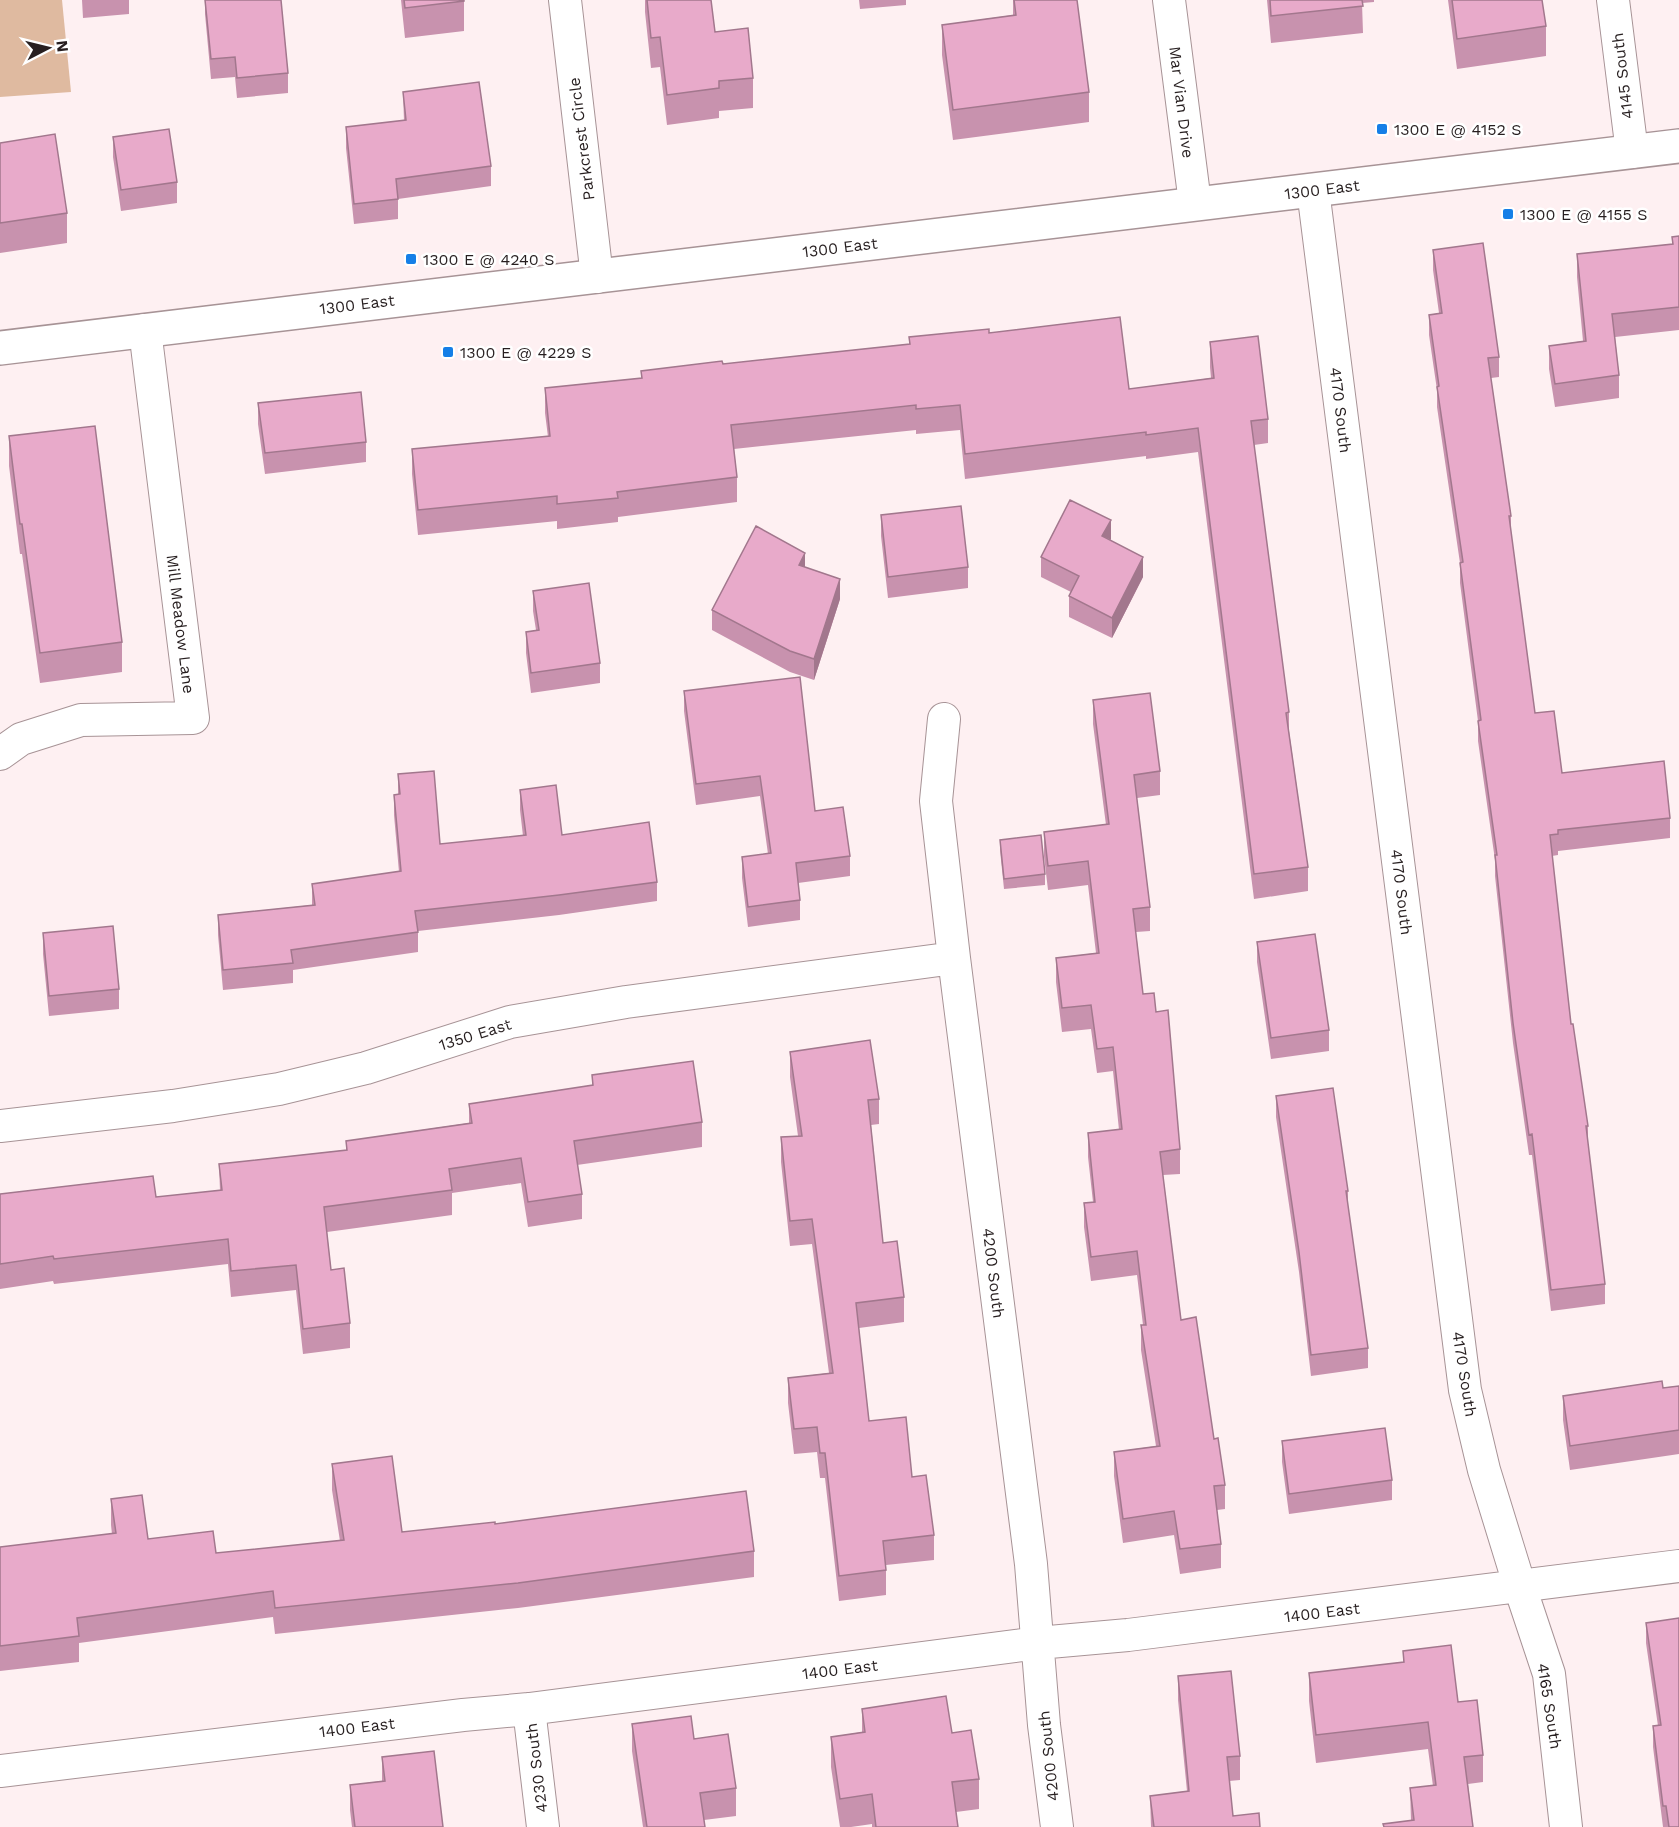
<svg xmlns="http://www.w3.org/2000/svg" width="1679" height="1827" font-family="'Work Sans',sans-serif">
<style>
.green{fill:#dfbaa0}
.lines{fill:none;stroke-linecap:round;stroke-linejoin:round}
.minor-casing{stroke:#a79396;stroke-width:34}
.secondary-casing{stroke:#a79396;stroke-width:36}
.minor{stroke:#fff;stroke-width:32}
.secondary{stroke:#fff;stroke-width:33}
.wall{fill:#c892ae}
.shaded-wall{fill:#a2778d}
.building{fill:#e8aaca;stroke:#a2778d;stroke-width:1.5}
.poi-dot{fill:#157fe7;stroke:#fff;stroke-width:2}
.labels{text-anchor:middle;stroke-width:5;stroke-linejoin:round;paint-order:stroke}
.street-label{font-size:16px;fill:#271f20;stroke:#fff}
.poi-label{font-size:16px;fill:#271f20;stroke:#fff;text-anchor:start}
</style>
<rect width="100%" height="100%" fill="#fef0f2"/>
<!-- green -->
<path class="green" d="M 0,0 L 62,0 L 71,92 L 0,97 Z"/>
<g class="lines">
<!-- minor casing -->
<g class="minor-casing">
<path id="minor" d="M 565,0 L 597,277
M 1169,0 L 1195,203
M 1613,0 L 1632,152
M 1313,190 L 1465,1390 L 1484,1470 L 1520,1587 L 1549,1674 L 1566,1827
M 944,719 L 936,801 L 954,958 L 1031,1564 L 1044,1725 L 1057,1827
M 0,754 L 21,739 L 81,720 L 193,718 L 145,330
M 0,1126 L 173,1106 L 279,1089 L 366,1068 L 510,1022 L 626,1002 L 954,958
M 529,1709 L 543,1827
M 0,1771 L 463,1715 L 529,1709 L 1038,1643 L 1128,1635 L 1679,1566"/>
</g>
<!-- secondary casing -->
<g class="secondary-casing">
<path id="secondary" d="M 0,348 L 1679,146"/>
</g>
<!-- minor -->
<use href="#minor" class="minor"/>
<!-- secondary -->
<use href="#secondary" class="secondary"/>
</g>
<!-- wall -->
<path class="wall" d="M 82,0 L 129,0 L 129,14 L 83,18 Z
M 205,0 L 281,0 L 288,73 L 288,93 L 237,98 L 235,77 L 211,79 L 205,14 Z
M 401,0 L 464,0 L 464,31 L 405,38 Z
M 645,0 L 712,0 L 711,0 L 715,32 L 753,78 L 753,108 L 719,111 L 719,118 L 667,125 L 660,67 L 651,68 L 645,12 Z
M 859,0 L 906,0 L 906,5 L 860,9 Z
M 1013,0 L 1077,0 L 1089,92 L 1089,122 L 953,140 L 942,55 L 942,25 L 1013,15 Z
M 1267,0 L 1374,0 L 1374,2 L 1362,3 L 1363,33 L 1271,43 Z
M 1448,0 L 1542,0 L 1546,26 L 1546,56 L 1457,69 Z
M 403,92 L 491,166 L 491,186 L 398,199 L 398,219 L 354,224 L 346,148 L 346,127 L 404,121 Z
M 113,137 L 177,182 L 177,203 L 121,211 L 113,157 Z
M 0,143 L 67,213 L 67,243 L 0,253 Z
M 1679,236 L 1679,330 L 1615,337 L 1619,375 L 1619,398 L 1555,407 L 1549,369 L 1549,346 L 1583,341 L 1577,277 L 1577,254 L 1672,244 L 1672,237 Z
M 1433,250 L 1499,357 L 1499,377 L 1491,378 L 1511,516 L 1511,534 L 1535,713 L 1562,773 L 1670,818 L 1670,838 L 1558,851 L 1558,855 L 1552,856 L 1571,1024 L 1588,1126 L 1588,1146 L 1605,1284 L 1605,1304 L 1551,1311 L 1532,1155 L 1529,1155 L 1513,1043 L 1495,876 L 1495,860 L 1478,741 L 1478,721 L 1460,583 L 1460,563 L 1437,407 L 1437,390 L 1429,335 L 1429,315 L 1439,313 L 1433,270 Z
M 989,333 L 1129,389 L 1211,378 L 1210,367 L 1210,342 L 1268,419 L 1268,443 L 1254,445 L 1289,712 L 1289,731 L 1308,867 L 1308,891 L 1254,899 L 1198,452 L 1146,459 L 1146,456 L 965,479 L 960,430 L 916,434 L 916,430 L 734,449 L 737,477 L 737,502 L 618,517 L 618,522 L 557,529 L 557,521 L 418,535 L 412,474 L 412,449 L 548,437 L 545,413 L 545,388 L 641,378 L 641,371 L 723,364 L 909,344 L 909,337 Z
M 258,403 L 366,442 L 366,462 L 265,474 L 258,424 Z
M 9,436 L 122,642 L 122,672 L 40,683 L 22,554 L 20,554 L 9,466 Z
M 881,515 L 968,567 L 968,588 L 888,598 L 881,536 Z
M 1111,541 L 1143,577 L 1112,638 L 1069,617 L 1069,596 L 1071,592 L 1041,577 L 1041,557 Z
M 805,567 L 840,599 L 814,680 L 790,672 L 712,630 L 712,610 Z
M 533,591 L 600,663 L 600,683 L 531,693 L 526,653 L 526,632 L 536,630 L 533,611 Z
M 684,691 L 815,811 L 850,856 L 850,876 L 798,883 L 800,900 L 800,920 L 748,927 L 742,878 L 742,857 L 768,854 L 760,796 L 696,805 L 684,711 Z
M 1093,700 L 1160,771 L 1160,795 L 1137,798 L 1150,907 L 1150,931 L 1136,932 L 1143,994 L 1156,1012 L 1180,1149 L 1180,1174 L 1163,1175 L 1181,1320 L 1214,1439 L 1225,1485 L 1225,1509 L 1217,1510 L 1221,1544 L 1221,1568 L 1180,1574 L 1174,1535 L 1123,1543 L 1114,1476 L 1114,1452 L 1156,1446 L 1141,1350 L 1141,1325 L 1143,1325 L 1137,1275 L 1091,1281 L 1084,1227 L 1084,1203 L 1093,1202 L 1088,1157 L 1088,1133 L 1119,1130 L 1113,1071 L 1097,1073 L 1091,1029 L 1062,1032 L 1056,982 L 1056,958 L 1096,953 L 1088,885 L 1048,890 L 1044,856 L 1044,832 L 1106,825 L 1093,724 Z
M 398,774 L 440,844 L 523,836 L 520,810 L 520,790 L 562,835 L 657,882 L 657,901 L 559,915 L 418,931 L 418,952 L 293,970 L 293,983 L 223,990 L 218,935 L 218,915 L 312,905 L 312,884 L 399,872 L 394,815 L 394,795 L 398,794 Z
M 1000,840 L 1045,874 L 1045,885 L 1004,889 L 1000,850 Z
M 43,933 L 119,989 L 119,1009 L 49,1016 L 43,954 Z
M 1257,942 L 1329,1030 L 1329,1051 L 1271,1059 L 1257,962 Z
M 790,1052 L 879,1099 L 879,1124 L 871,1125 L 883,1243 L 904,1297 L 904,1322 L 859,1328 L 869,1421 L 912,1477 L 934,1535 L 934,1560 L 886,1565 L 886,1595 L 839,1601 L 825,1478 L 820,1478 L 817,1452 L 794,1454 L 788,1403 L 788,1378 L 829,1373 L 812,1244 L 790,1246 L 781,1162 L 781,1137 L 798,1136 L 790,1077 Z
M 592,1075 L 702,1122 L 702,1147 L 577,1165 L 582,1194 L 582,1219 L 528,1227 L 521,1183 L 452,1193 L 452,1215 L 327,1232 L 331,1270 L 350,1323 L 350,1348 L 303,1354 L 296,1290 L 231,1297 L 228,1264 L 54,1284 L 53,1281 L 0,1289 L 0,1194 L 156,1197 L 220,1191 L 219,1164 L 346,1150 L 346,1141 L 469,1123 L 469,1104 L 592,1086 Z
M 1276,1096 L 1348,1191 L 1348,1206 L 1368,1348 L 1368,1368 L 1311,1376 L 1299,1272 L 1276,1117 Z
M 1679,1386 L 1679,1454 L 1570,1470 L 1563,1420 L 1563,1396 Z
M 1282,1441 L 1392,1480 L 1392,1500 L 1289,1514 L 1282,1462 Z
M 332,1464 L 402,1532 L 495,1524 L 754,1551 L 754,1577 L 518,1608 L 275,1634 L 273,1617 L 79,1643 L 79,1662 L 0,1671 L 0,1547 L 112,1534 L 111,1525 L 111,1499 L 148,1539 L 216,1553 L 340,1541 L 332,1490 Z
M 1646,1623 L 1679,1827 L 1663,1827 L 1653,1747 L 1653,1726 L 1658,1726 L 1646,1643 Z
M 1403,1651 L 1458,1702 L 1483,1755 L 1483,1782 L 1468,1784 L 1473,1827 L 1411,1821 L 1410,1788 L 1433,1786 L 1428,1749 L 1316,1763 L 1309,1701 L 1309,1673 L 1403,1662 Z
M 1178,1676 L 1240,1756 L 1240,1780 L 1229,1781 L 1233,1816 L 1260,1827 L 1151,1827 L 1150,1796 L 1187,1791 L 1178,1700 Z
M 862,1709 L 952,1733 L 979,1779 L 979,1809 L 956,1812 L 958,1827 L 872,1827 L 872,1824 L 851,1827 L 840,1827 L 831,1767 L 831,1737 L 862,1732 Z
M 632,1724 L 694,1739 L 736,1788 L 736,1816 L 704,1820 L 705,1827 L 643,1827 L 632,1751 Z
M 382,1757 L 443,1827 L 352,1827 L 350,1810 L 350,1785 L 382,1781 Z"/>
<!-- shaded-wall -->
<path class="shaded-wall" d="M 1111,520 L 1111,540 L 1102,536 Z
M 805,553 L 805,573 L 799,565 Z
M 1143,557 L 1143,577 L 1112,638 L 1112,618 Z
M 840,579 L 840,599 L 814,680 L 814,659 Z"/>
<!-- building -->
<path class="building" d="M 205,0 L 281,0 L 288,73 L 237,78 L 235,57 L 211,59 Z
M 404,0 L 464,0 L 464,1 L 405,8 Z
M 647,0 L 711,0 L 715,32 L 748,28 L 753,78 L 719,81 L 719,88 L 667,95 L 660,37 L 651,38 Z
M 1014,0 L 1077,0 L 1089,92 L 953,110 L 942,25 L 1016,15 Z
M 1270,0 L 1362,0 L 1363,6 L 1271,16 Z
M 1452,0 L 1542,0 L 1546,26 L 1457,39 Z
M 479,82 L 491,166 L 396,179 L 398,199 L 354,204 L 346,127 L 406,120 L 403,92 Z
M 169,129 L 177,182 L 121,190 L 113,137 Z
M 55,134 L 67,213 L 0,223 L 0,143 Z
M 1679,236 L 1679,307 L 1612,314 L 1619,375 L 1555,384 L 1549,346 L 1586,341 L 1577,254 L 1673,244 L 1672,237 Z
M 1483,243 L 1499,357 L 1488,358 L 1511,516 L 1509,516 L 1535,713 L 1554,711 L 1562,773 L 1664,761 L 1670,818 L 1558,830 L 1558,834 L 1550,835 L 1571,1024 L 1573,1024 L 1588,1126 L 1586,1126 L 1605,1284 L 1551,1290 L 1532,1134 L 1529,1135 L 1513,1023 L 1495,855 L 1497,855 L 1478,721 L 1481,720 L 1460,563 L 1463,562 L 1437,387 L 1439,386 L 1429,315 L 1442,313 L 1433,250 Z
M 1120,317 L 1129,389 L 1214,378 L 1210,342 L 1258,336 L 1268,419 L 1251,421 L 1289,712 L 1286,713 L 1308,867 L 1254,874 L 1198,428 L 1146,435 L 1146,432 L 965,454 L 960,405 L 916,409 L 916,405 L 731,425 L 737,477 L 617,492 L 618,498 L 557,504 L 557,496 L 418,510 L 412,449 L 550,436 L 545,388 L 642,378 L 641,371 L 722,361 L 723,364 L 910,344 L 909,337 L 989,329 L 989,333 Z
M 361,392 L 366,442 L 265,453 L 258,403 Z
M 95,426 L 122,642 L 40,653 L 22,524 L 20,524 L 9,436 Z
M 1070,500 L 1111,520 L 1102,536 L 1143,557 L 1112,618 L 1069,596 L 1079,576 L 1041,557 Z
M 961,506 L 968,567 L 888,577 L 881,515 Z
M 756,526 L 805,553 L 799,565 L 840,579 L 814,659 L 790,651 L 712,610 Z
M 589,583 L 600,663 L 531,673 L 526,632 L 539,630 L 533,591 Z
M 800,677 L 815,811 L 843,807 L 850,856 L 796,863 L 800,900 L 748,907 L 742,857 L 771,853 L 760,776 L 696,784 L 684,691 Z
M 1150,693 L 1160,771 L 1134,775 L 1150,907 L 1133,909 L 1143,994 L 1154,993 L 1156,1012 L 1168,1010 L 1180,1149 L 1160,1152 L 1181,1320 L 1196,1317 L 1214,1439 L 1218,1438 L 1225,1485 L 1214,1486 L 1221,1544 L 1180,1549 L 1174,1511 L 1123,1519 L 1114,1452 L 1160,1446 L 1141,1325 L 1146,1325 L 1137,1251 L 1091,1257 L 1084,1203 L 1095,1202 L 1088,1133 L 1122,1129 L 1113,1047 L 1097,1049 L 1091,1005 L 1062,1008 L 1056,958 L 1099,953 L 1088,861 L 1048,866 L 1044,832 L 1109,824 L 1093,700 Z
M 434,771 L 440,844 L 526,835 L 520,790 L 556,785 L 562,835 L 649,822 L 657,882 L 559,895 L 415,911 L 418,932 L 291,950 L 293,963 L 223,970 L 218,915 L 315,905 L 312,884 L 401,871 L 394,795 L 400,794 L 398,774 Z
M 1041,835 L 1045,874 L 1004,879 L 1000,840 Z
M 113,926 L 119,989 L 49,996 L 43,933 Z
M 1315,934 L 1329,1030 L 1271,1038 L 1257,942 Z
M 870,1040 L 879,1099 L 868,1100 L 883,1243 L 897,1241 L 904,1297 L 856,1303 L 869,1421 L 906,1417 L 912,1477 L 926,1475 L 934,1535 L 883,1541 L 886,1570 L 839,1576 L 825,1453 L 820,1453 L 817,1427 L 794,1429 L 788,1378 L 833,1373 L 812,1219 L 790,1221 L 781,1137 L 802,1136 L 790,1052 Z
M 693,1061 L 702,1122 L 574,1141 L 582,1194 L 528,1202 L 521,1158 L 449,1169 L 452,1190 L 324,1207 L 331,1270 L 344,1268 L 350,1323 L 303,1329 L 296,1265 L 231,1271 L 228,1239 L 54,1259 L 53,1256 L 0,1264 L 0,1194 L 153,1176 L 156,1197 L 222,1190 L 219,1164 L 347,1150 L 346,1141 L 472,1123 L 469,1104 L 593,1085 L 592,1075 Z
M 1333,1088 L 1348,1191 L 1346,1191 L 1368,1348 L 1311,1355 L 1299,1252 L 1276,1096 Z
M 1662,1381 L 1663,1388 L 1679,1386 L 1679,1430 L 1570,1446 L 1563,1396 Z
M 1385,1428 L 1392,1480 L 1289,1494 L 1282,1441 Z
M 392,1456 L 402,1532 L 495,1522 L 495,1524 L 746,1491 L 754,1551 L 518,1583 L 275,1608 L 273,1591 L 77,1618 L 79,1636 L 0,1646 L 0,1547 L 116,1533 L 111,1499 L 142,1495 L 148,1539 L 213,1531 L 216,1553 L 344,1540 L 332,1464 Z
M 1679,1618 L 1679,1827 L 1669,1827 L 1666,1806 L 1663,1806 L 1653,1726 L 1661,1725 L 1646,1623 Z
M 1451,1645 L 1458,1702 L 1477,1700 L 1483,1755 L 1464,1757 L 1473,1827 L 1384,1827 L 1383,1824 L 1414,1820 L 1410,1788 L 1436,1785 L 1428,1722 L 1316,1735 L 1309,1673 L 1404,1662 L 1403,1651 Z
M 1231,1671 L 1240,1756 L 1227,1757 L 1233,1816 L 1259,1813 L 1260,1827 L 1154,1827 L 1150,1796 L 1189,1791 L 1178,1676 Z
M 946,1696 L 952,1733 L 971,1730 L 979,1779 L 952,1782 L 958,1827 L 876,1827 L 872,1794 L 840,1799 L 831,1737 L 865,1732 L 862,1709 Z
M 691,1716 L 694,1739 L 728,1734 L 736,1788 L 700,1793 L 705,1827 L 647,1827 L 632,1724 Z
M 434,1751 L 443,1827 L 355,1827 L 350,1785 L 385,1781 L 382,1757 Z"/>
<!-- markers -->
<g class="poi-dot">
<rect x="1376" y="123" width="12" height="12" rx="3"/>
<rect x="1502" y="208" width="12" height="12" rx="3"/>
<rect x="405" y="253" width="12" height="12" rx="3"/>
<rect x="442" y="346" width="12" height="12" rx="3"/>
</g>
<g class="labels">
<!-- street labels -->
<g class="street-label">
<text transform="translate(1622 76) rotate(-97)" y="6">4145 South</text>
<text transform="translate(1182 102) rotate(83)" y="6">Mar Vian Drive</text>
<text transform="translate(581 139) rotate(-97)" y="6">Parkcrest Circle</text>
<text transform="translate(1322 189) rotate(-7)" y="6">1300 East</text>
<text transform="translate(840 247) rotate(-7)" y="6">1300 East</text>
<text transform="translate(357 304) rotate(-7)" y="6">1300 East</text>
<text transform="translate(1341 410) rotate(83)" y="6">4170 South</text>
<text transform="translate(181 624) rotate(83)" y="6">Mill Meadow Lane</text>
<text transform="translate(1402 892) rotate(83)" y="6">4170 South</text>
<text transform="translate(475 1034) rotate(-17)" y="6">1350 East</text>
<text transform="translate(994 1273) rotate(83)" y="6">4200 South</text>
<text transform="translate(1465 1374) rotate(81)" y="6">4170 South</text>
<text transform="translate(1322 1612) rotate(-7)" y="6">1400 East</text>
<text transform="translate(840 1669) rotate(-7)" y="6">1400 East</text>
<text transform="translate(1550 1706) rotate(81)" y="6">4165 South</text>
<text transform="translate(357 1727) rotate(-7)" y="6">1400 East</text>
<text transform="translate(1048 1756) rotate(-96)" y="6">4200 South</text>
<text transform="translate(536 1768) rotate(-97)" y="6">4230 South</text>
</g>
<!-- poi labels -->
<g class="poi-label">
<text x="1394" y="135">1300 E @ 4152 S</text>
<text x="1520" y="220">1300 E @ 4155 S</text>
<text x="423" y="265">1300 E @ 4240 S</text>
<text x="460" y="358">1300 E @ 4229 S</text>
</g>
</g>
<!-- north arrow -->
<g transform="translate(48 48) rotate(83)" stroke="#ffffff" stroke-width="4.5" paint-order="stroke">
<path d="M0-4.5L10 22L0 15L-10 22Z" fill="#271f20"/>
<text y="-9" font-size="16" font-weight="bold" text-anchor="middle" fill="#271f20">N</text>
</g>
</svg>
